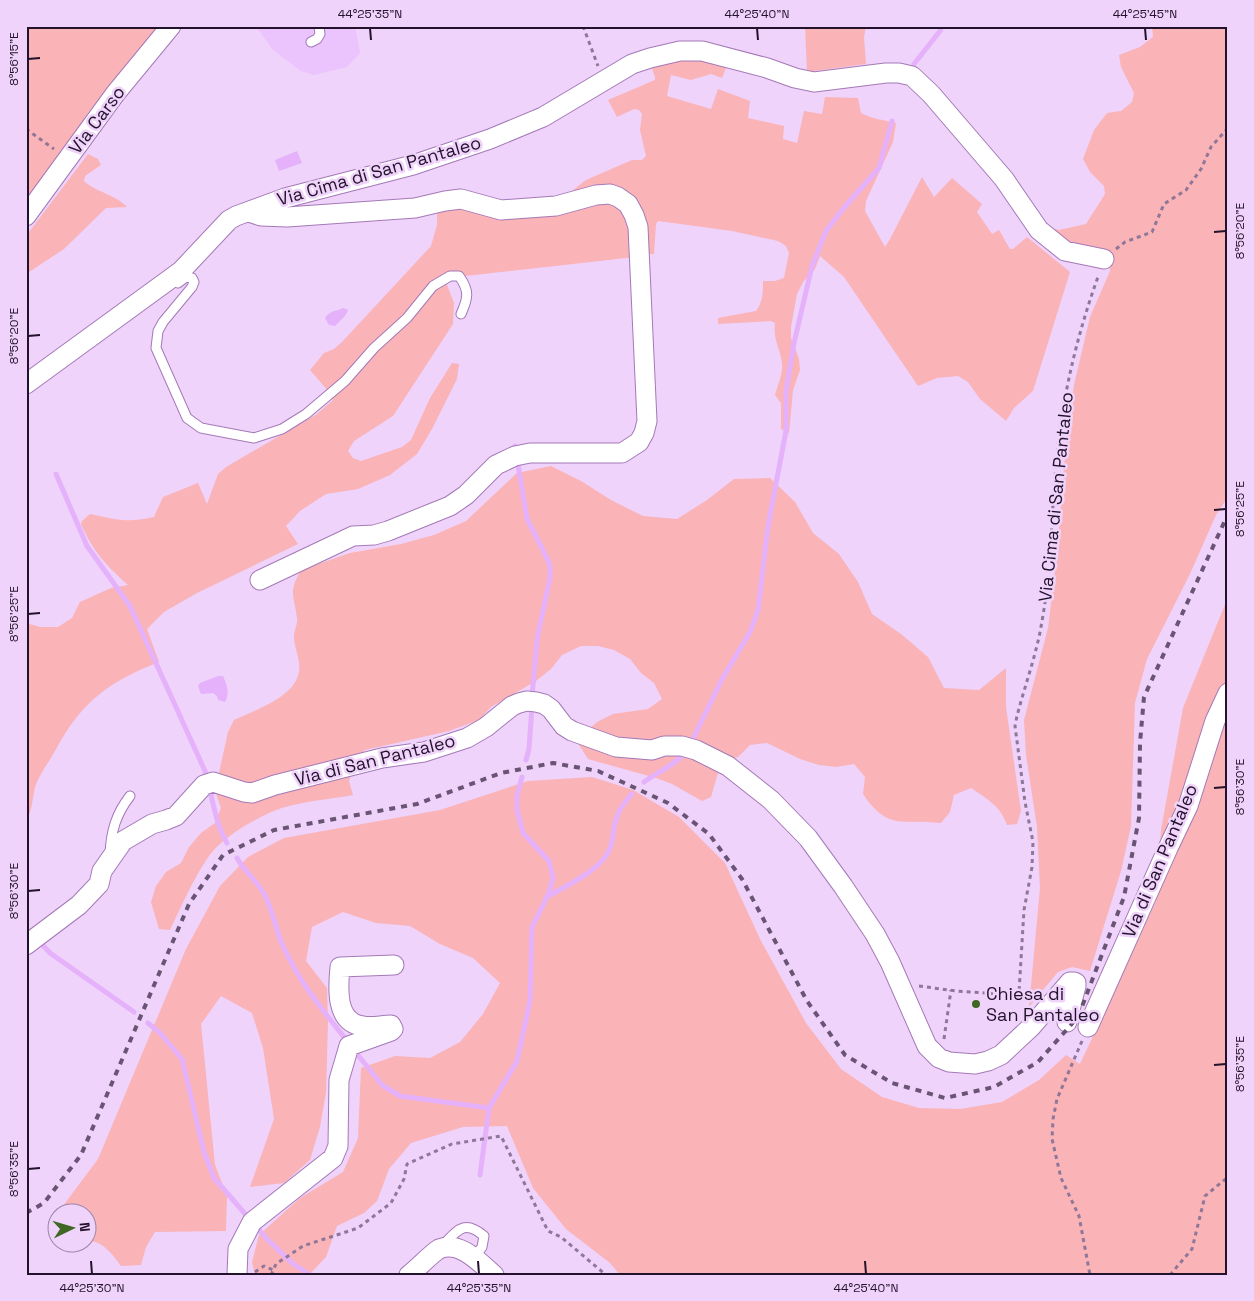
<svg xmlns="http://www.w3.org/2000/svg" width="1254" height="1301" font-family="'Space Grotesk',sans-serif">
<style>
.built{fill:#ebc3fd}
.green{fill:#fab3b7}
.water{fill:#e4b1fa}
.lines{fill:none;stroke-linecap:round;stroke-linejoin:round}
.stream{stroke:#e4b1fa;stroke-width:5}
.service-casing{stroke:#a479b7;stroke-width:11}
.minor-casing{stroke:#a479b7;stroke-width:21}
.path{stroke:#8e7798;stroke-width:3;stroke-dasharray:4 4;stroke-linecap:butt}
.service{stroke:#fff;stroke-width:9}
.minor{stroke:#fff;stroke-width:19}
.rail{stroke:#695573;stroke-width:4;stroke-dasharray:6 6;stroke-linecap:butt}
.ticks{fill:none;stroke:#23122b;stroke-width:2}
.poi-dot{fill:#3d6723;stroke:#efd3fb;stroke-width:2}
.labels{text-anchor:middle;stroke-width:5;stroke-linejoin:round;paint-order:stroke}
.street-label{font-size:18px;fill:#23122b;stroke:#efd3fb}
.poi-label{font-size:18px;fill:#23122b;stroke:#efd3fb;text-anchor:start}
.neatline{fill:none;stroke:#23122b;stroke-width:2}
.ticks-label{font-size:12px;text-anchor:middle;fill:#23122b}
</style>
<rect width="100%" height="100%" fill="#efd3fb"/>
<!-- built -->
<path class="built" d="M 256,26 L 355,26 L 360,53 L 347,67 L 314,75 L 301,71 L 273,50 Z"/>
<!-- green -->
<path class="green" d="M 26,26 L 159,26 L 90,110 L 26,206 Z
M 805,26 L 866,26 L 864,37 L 866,64 L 807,72 Z
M 1152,26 L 1228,26 L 1228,497 L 1216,515 L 1190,574 L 1147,659 L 1135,703 L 1131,826 L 1121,871 L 1090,971 L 1072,967 L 1058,972 L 1029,1007 L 1040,888 L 1037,827 L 1026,755 L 1024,720 L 1048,628 L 1056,563 L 1066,445 L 1074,385 L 1090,317 L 1110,271 L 1110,261 L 1103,249 C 1077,248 1065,240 1044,226 L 1059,230 L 1086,224 L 1105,194 L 1104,186 L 1090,172 L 1083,159 L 1094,130 L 1107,113 L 1121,111 L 1132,102 L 1134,93 L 1121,67 L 1119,55 L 1140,47 L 1153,37 Z
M 697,55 L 727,65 L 722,78 L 711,74 L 691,80 L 671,75 L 667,96 L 711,109 L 718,89 L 750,101 L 748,118 L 784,126 L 783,139 L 797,143 L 804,111 L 822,114 L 825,97 L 858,98 L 861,113 C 872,119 884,120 896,123 L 893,142 L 866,201 L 865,211 L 885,247 L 890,239 L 922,177 L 934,197 L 952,178 L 982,204 L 977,212 L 992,234 L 999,230 L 1010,249 L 1013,249 L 1027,237 L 1070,272 L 1033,391 L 1014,408 L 1006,421 L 980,399 L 968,382 L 958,376 L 937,378 L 918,386 L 844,277 L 820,256 L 815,269 L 803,282 L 797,294 L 791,327 L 791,338 L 799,359 L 800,370 L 793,390 L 789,433 L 781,429 L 781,403 L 775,395 C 778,384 783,374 782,363 C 780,347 773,341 775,323 L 771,321 L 718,324 L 718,318 L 756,311 C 763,302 763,292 763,281 L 775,281 L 784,278 L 789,253 L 786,246 L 778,241 L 732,231 L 658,221 L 656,224 L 654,254 L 648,254 C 647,232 648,218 634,200 L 559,201 L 586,180 L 632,160 L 642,160 L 646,156 L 640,130 L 642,114 L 639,110 L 634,109 L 617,117 L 608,100 L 655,80 L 655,77 L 651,66 Z
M 88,154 L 98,159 L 101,165 L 85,176 L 84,181 C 97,193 115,194 127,207 L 106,208 L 64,249 L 26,274 L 26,236 Z
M 607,200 L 632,216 L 635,257 L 465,276 L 449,281 L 447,285 L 454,303 L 453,324 L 393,416 L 354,441 L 348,451 L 353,458 L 361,461 L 402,447 L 411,440 L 430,398 L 452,363 L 459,364 L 457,379 L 432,429 L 417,454 L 390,475 L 358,489 L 326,494 L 300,511 L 286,526 L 298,544 L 197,593 L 164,612 L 147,629 L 159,662 C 108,682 81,702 55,751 C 49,762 41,772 36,784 C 32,796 33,811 26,821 L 26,623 L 40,627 L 58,627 L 72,618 L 80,602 L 111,588 L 128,585 C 105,564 94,553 81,524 L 82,521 L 90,514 C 117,520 127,523 154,517 L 163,497 L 198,483 L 207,504 L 218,474 L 226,467 L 317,414 L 333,400 L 329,392 L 310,370 L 324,353 L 334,349 L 342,342 L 431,246 L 437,225 L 437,211 L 456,206 Z
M 551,466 L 581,481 L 611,500 L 643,516 L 677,519 L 707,500 L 734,479 L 770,478 L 795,502 L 813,533 L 839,554 L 858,582 L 872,614 L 901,634 L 928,657 L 944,688 L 979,690 L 1006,668 L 1006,707 L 1021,811 L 1017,824 L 1007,825 C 1000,805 987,799 971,788 L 954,795 L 950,812 L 941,823 C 902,819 888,831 863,794 L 865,777 L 854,764 L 836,767 L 819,765 L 800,759 L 767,743 L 750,745 L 738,757 L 721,763 L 711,797 L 702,801 L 672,784 L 656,778 L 588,759 L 579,745 L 586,732 L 597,722 L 613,714 L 648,709 L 662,699 L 654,683 L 641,673 L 630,659 L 614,650 L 598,646 L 581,646 L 562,655 L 551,669 L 536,681 L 491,707 L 479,720 L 449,731 L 365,750 L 354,764 L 349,781 L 353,795 C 331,799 307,801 285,807 C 262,814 223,836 209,856 C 193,879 182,905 170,930 L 159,929 L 151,902 L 156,886 L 166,872 L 181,863 L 189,847 L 201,833 L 215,823 L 221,808 L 215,791 L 228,732 L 234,720 C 255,710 296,697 299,671 C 301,659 294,648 294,637 C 294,630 298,624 297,618 C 294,594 288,593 301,570 L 350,553 L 401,544 L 434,535 L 466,521 L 517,473 Z
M 1228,597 L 1228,1275 L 620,1275 L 610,1263 L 566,1229 L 533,1188 L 507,1126 L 463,1127 L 411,1143 L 389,1169 L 377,1201 L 364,1213 L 337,1226 L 326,1257 L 309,1275 L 255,1275 L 252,1262 L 259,1235 L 300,1198 L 343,1172 L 358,1138 L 361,1068 L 395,1056 L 430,1058 L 460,1042 L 483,1014 L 500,983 L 473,958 L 440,944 L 410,926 L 376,923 L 343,912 L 312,927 L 306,961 L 327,988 L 328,1022 L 326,1092 L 320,1127 L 310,1160 L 284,1183 L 250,1187 L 274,1119 L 263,1048 L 252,1013 L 221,996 L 201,1024 L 215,1165 L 227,1196 L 226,1231 L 155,1232 L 146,1247 L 141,1265 L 121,1266 C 113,1255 103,1241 88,1241 L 88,1214 L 60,1214 L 60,1210 L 98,1159 L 186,949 L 220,886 L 248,857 L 284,838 L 440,810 L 528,781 L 592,777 L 633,790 L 679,817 L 725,863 L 761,941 L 806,1023 L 841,1069 L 882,1097 L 919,1108 L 960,1109 L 1002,1102 L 1039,1080 L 1066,1055 L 1080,1064 L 1156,901 L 1161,830 L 1183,708 Z"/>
<!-- water -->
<path class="water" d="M 297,151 L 302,163 L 279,171 L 275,160 Z
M 343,308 L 348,310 L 345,316 L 335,326 L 329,325 L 325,318 C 330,310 335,312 343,308 Z
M 218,676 L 223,676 C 227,685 230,693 225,702 L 218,700 L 217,696 L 213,693 L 201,694 L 198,686 L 200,683 Z"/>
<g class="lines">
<!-- stream -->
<path class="stream" d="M 914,64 L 940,31 L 942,26
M 515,446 L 527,519 L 542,548 L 550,565 L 550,578 L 537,639 L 532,697
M 56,474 L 87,546 L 130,606 L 205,771 L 207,779
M 690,745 L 721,681 L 750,632 L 758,610 L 768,526 L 786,431 L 786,391 L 794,343 L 812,266 L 826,231 L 842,210 L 879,168 L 892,121
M 526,760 L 529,749 L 532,706
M 644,782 C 656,773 677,764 685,752
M 209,787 C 214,806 217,827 227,843
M 237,858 C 244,871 256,880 263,892 C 273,908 275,929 283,946 C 299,982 324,1012 348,1042
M 546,897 C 565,887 603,869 610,848 C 614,838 613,826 617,817 C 619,808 626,801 632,794
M 39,941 L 50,953 L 134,1012
M 148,1023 L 160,1033 L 182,1059 L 204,1152 L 214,1178 L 267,1239 L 292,1263 L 310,1275
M 353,1049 L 382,1085 L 400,1096 L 489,1108
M 480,1175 L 489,1108 L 517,1061 L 530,1001 L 532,927 L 548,895 L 553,878 L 549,861 L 523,833 L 517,810 L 517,796 L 522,777"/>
<!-- service casing -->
<g class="service-casing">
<path id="service" d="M 311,42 L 317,39 L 320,34 L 319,26
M 178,283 L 186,277 L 192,278 L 194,282 L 192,287 L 163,322 L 158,331 L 156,348 L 187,418 L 201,428 L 254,438 L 282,429 L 306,414 L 345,381 L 374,348 L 407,318 L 433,286 L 450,276 L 459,276 C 470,291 468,298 461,314
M 110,854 C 111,831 116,814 130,796
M 442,1246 C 458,1230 464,1219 484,1236 L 482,1247 L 474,1258"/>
</g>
<!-- minor casing -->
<g class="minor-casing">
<path id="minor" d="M 249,212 L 261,216 L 287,217 L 415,208 L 445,201 L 461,199 L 501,210 L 556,206 L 596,195 L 610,194 L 618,197 L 628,204 L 634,215 L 638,227 L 647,421 L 644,433 L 639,442 L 622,453 L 530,453 L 515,456 L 496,465 L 466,495 L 450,506 L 388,531 L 374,535 L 353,536 L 260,580
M 26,216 L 115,94 L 171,26
M 26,384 L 181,271 L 229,220 L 236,216 L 285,198 L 413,165 L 490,139 L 543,117 L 632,64 L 650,58 L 680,51 L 702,51 L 767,68 L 795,78 L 814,82 L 886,73 L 899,73 L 912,76 L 931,94 L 1004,179 L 1039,230 L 1065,251 L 1104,259
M 26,945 L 79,905 L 99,884 L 102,871 L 123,841 L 152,824 L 166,820 L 176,816 L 204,785 L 213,782 L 244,792 L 252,793 L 275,785 L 382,758 L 424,752 L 467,738 L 486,727 L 512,706 L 519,703 L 527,701 L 536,702 L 544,704 L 551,709 L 564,726 L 572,731 L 616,747 L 652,750 L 664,746 L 682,746 L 696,750 L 728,766 L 771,800 L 808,838 L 843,886 L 875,934 L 890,962 L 927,1046 L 939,1058 L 949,1062 L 975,1064 L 988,1061 L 1001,1055 L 1031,1027 L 1070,982 L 1074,982 L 1076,983 L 1076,986 L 1067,1022
M 1088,1027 L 1168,848 L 1188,806 L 1215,721 L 1228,693
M 237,1275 L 238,1249 L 252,1222 L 333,1158 L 338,1146 L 339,1080 L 349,1046 L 391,1031 L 393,1029 L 391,1025 C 382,1025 372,1028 363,1026 C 335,1023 338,987 340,967 L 394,965
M 409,1275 C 417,1269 432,1253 439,1249 C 460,1240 480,1263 494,1275"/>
</g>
<!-- path -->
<path class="path" d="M 583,26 L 598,66
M 26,129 L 54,149
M 1116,249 L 1125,242 L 1152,232 L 1164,204 L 1186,190 L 1201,169 L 1211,147 L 1228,128
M 919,986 L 956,991 L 1013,995 L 1017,995 L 1019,992 L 1024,910 L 1032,867 L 1033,842 L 1025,802 L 1015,726 L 1017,716 C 1025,685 1037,653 1042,621 C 1052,566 1051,510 1057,455 C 1063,393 1078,332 1099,274
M 944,1039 L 951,990
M 1082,1041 L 1057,1099 L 1053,1119 L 1052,1139 L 1061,1178 L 1079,1216 L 1090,1275
M 255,1272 L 264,1266 L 273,1270
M 271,1275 L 276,1264 L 303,1246 L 358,1228 L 391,1203 L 404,1179 L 407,1164 L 452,1144 L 501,1136 L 548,1231 L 561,1237 L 606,1275
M 1170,1275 L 1192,1249 L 1205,1196 L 1228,1177"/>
<!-- service -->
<use href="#service" class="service"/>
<!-- minor -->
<use href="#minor" class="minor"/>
<!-- rail -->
<path class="rail" d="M 26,1213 L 44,1203 L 81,1155 L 189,904 L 223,855 L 274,830 L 417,804 L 501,773 L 553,763 L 598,771 L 668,803 L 709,834 L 742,879 L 807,1001 L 845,1055 L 892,1083 L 945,1098 L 994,1087 L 1038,1062 L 1078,1017 L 1124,897 L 1139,818 L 1140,743 L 1144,697 L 1228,514"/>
</g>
<!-- ticks -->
<path class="ticks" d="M 370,28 L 371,40M 757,28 L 758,40M 1145,28 L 1146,40M 28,59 L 40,58M 1214,232 L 1226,231M 28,336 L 40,335M 1214,510 L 1226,509M 28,614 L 40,613M 1214,788 L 1226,787M 28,891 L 40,890M 1214,1065 L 1226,1064M 28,1169 L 40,1168M 91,1261 L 92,1274M 478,1261 L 479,1274M 865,1261 L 866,1274"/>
<!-- markers -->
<circle class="poi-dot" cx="976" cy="1004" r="5"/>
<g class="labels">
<!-- street labels -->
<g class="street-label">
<text transform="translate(97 120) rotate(-53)" y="6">Via Carso</text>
<text transform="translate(379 171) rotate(-16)" y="6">Via Cima di San Pantaleo</text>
<text transform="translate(1056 497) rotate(-84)" y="6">Via Cima di San Pantaleo</text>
<text transform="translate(375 760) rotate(-14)" y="6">Via di San Pantaleo</text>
<text transform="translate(1160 861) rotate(-67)" y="6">Via di San Pantaleo</text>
</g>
<!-- poi labels -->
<g class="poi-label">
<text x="986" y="1000">Chiesa di<tspan x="986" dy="21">San Pantaleo</tspan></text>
</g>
</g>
<!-- border -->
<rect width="1254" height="1301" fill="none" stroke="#efd3fb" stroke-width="55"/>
<!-- north arrow -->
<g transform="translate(72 1228) rotate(85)"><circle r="24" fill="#efd3fb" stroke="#9d86a8"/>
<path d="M0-4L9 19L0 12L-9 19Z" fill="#3d6723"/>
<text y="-8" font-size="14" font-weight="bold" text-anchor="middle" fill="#23122b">N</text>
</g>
<rect x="28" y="28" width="1198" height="1246" class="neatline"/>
<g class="ticks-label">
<text x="370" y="18">44°25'35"N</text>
<text x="757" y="18">44°25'40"N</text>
<text x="1145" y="18">44°25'45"N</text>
<text transform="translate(14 59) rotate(-90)" y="4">8°56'15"E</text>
<text transform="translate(1240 231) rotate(-90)" y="4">8°56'20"E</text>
<text transform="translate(14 336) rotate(-90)" y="4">8°56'20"E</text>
<text transform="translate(1240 509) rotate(-90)" y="4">8°56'25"E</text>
<text transform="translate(14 614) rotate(-90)" y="4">8°56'25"E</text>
<text transform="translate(1240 787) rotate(-90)" y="4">8°56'30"E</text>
<text transform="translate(14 891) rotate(-90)" y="4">8°56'30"E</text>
<text transform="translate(1240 1064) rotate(-90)" y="4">8°56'35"E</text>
<text transform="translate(14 1169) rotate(-90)" y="4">8°56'35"E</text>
<text x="92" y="1292">44°25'30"N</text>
<text x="479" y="1292">44°25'35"N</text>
<text x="866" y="1292">44°25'40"N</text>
</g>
</svg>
